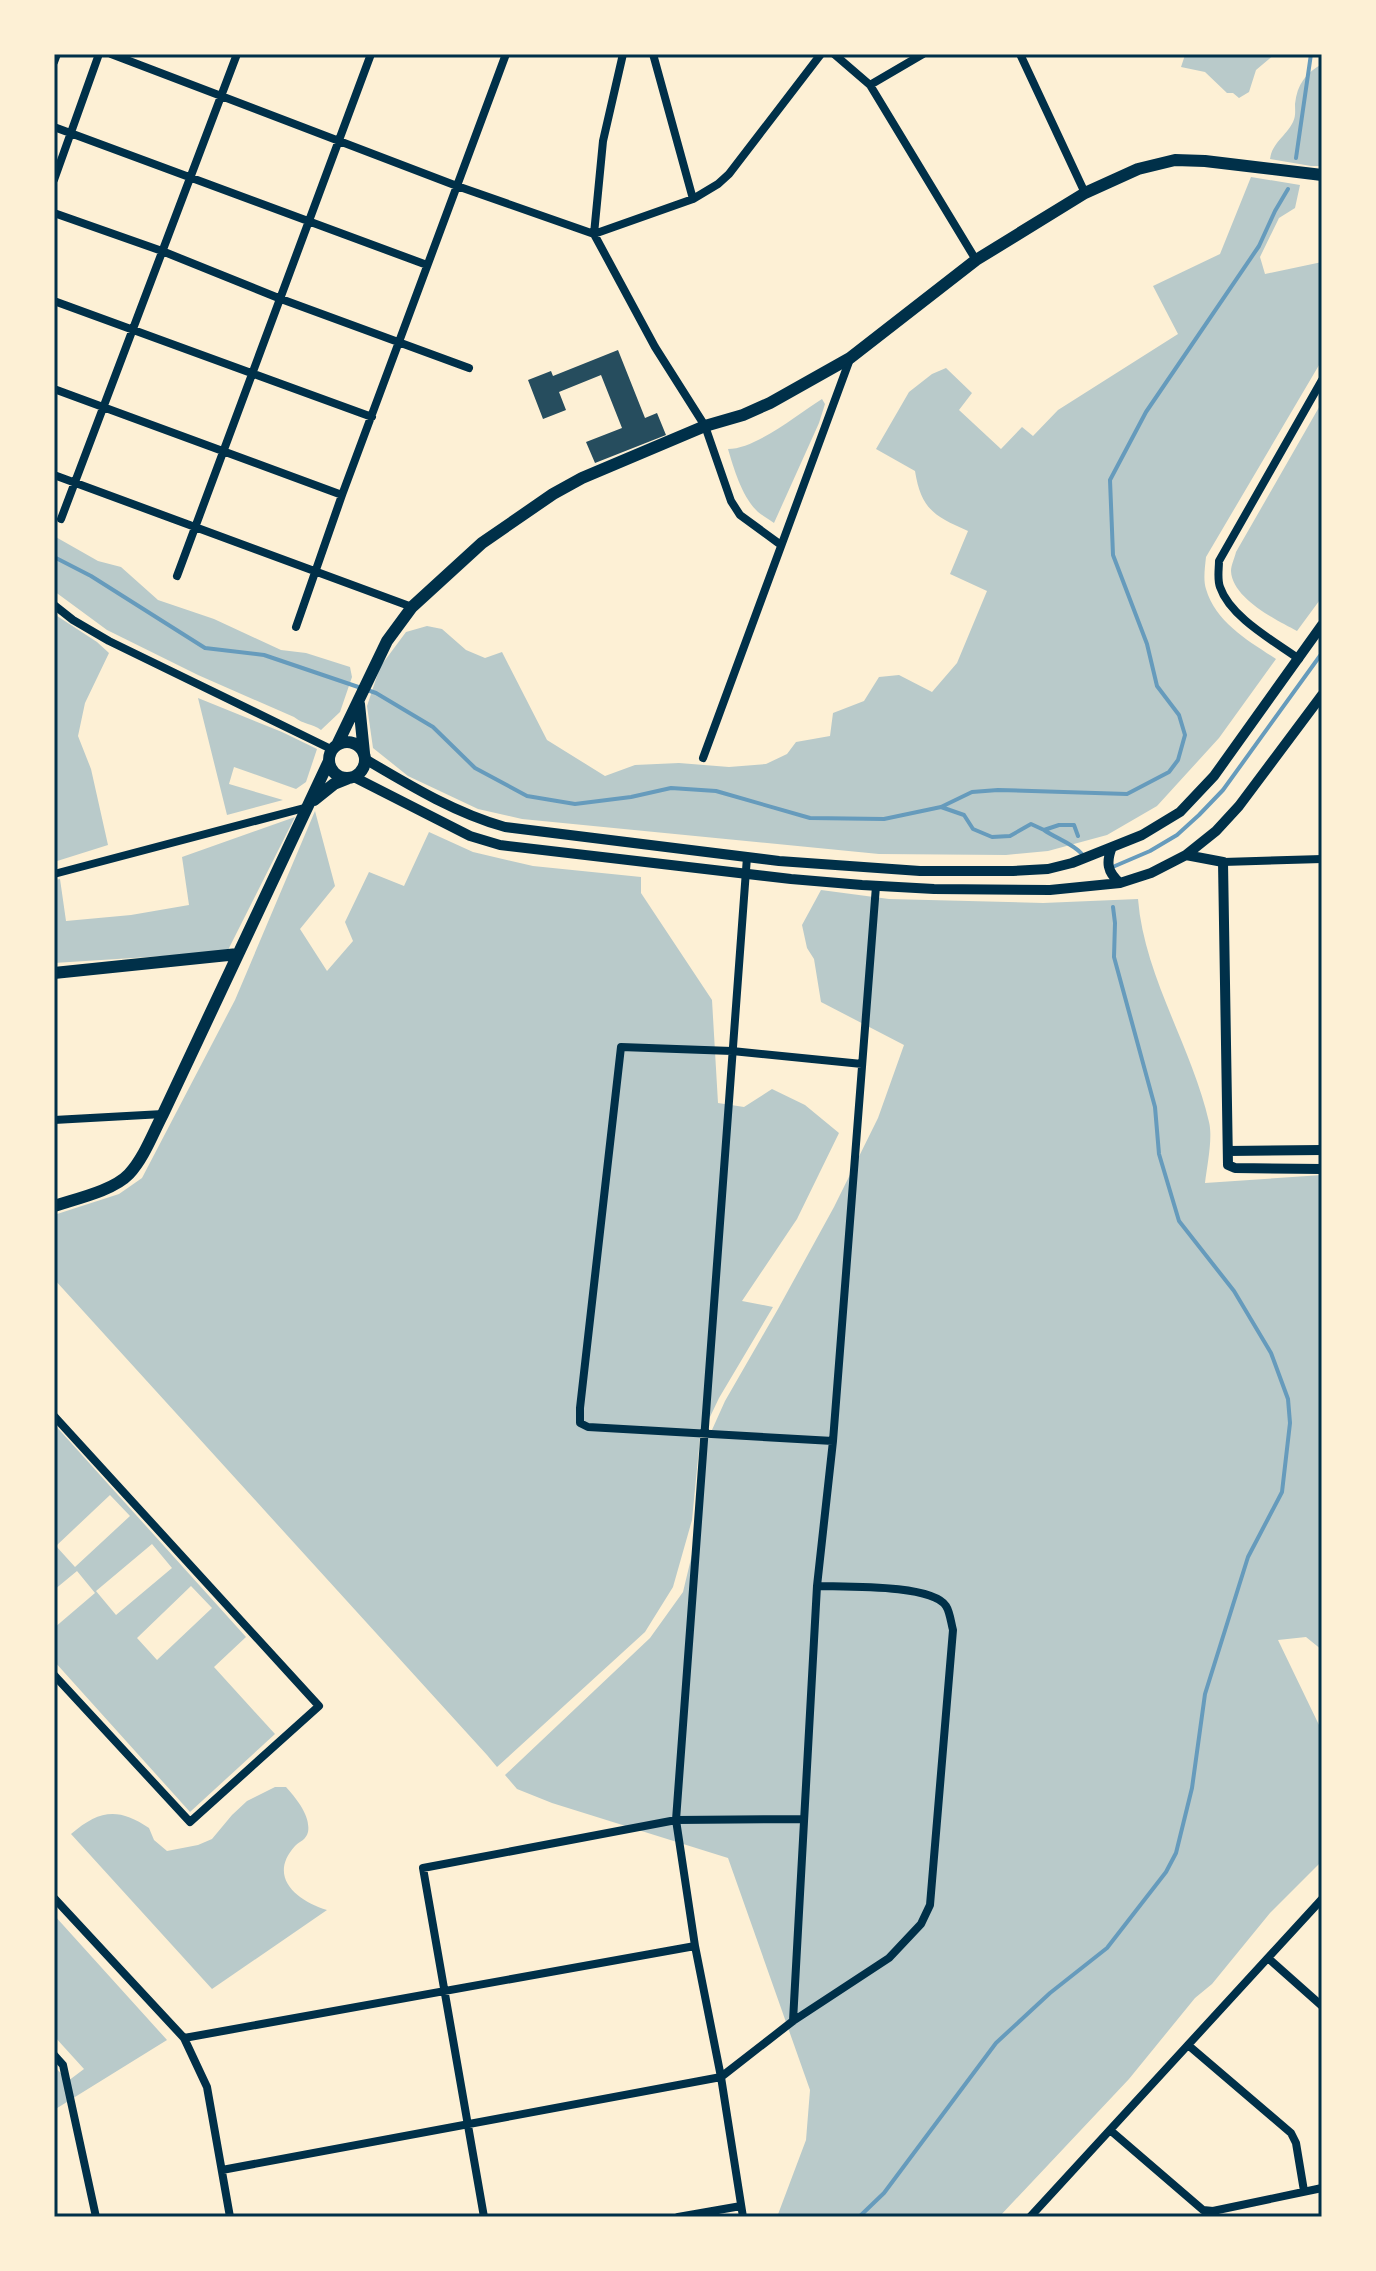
<svg xmlns="http://www.w3.org/2000/svg" width="1376" height="2271" font-family="'IBM Plex Serif',serif">
<style>
.green{fill:#b9caca;fill-rule:evenodd}
.lines{fill:none;stroke-linecap:round;stroke-linejoin:round}
.stream{stroke:#669bbc;stroke-width:4}
.building{fill:#264d5e}
.minor{stroke:#003049;stroke-width:8}
.tertiary{stroke:#003049;stroke-width:10}
.secondary{stroke:#003049;stroke-width:12}
.neatline{fill:none;stroke:#003049;stroke-width:3}
</style>
<rect width="100%" height="100%" fill="#fdf0d5"/>
<!-- green -->
<path class="green" d="M 1189,54 L 1275,54 L 1256,70 L 1249,92 L 1239,98 L 1233,93 L 1227,93 L 1205,72 L 1181,67 L 1185,55 Z
M 1322,64 L 1322,166 L 1311,166 L 1270,159 C 1272,143 1286,136 1293,122 C 1296,116 1295,110 1295,104 C 1297,84 1306,73 1322,64 Z
M 1251,177 L 1300,185 L 1295,208 L 1279,218 L 1260,257 L 1265,274 L 1322,262 L 1322,360 L 1206,557 C 1205,567 1203,580 1206,589 C 1216,623 1249,641 1276,659 L 1219,738 L 1157,806 L 1107,835 L 1048,851 L 1006,855 L 879,854 L 522,819 L 478,809 L 408,776 L 373,748 L 367,706 L 380,667 L 406,632 L 427,626 L 442,629 L 466,650 L 485,658 L 502,652 L 547,740 L 605,776 L 635,765 L 679,763 L 729,767 L 766,764 L 787,754 L 796,742 L 830,736 L 833,713 L 864,701 L 879,677 L 899,675 L 932,692 L 957,663 L 987,591 L 950,574 L 968,531 C 934,516 921,509 915,471 L 876,449 L 909,392 L 932,374 L 946,368 L 972,393 L 959,410 L 1001,449 L 1022,427 L 1033,436 L 1058,410 L 1178,334 L 1153,286 L 1220,254 Z
M 822,399 L 825,404 L 819,423 L 774,523 C 769,519 763,516 758,512 C 742,497 734,469 728,449 C 756,449 798,414 822,399 Z
M 1322,402 L 1322,597 L 1297,631 C 1276,620 1232,598 1231,571 C 1231,565 1235,557 1236,552 Z
M 54,536 L 98,561 L 121,567 L 158,600 L 214,619 L 281,650 L 306,653 L 350,667 L 352,677 L 340,712 L 321,730 C 312,723 304,725 294,717 L 198,675 L 107,630 L 54,591 Z
M 54,614 L 97,642 L 109,653 L 85,703 L 78,736 L 91,769 L 108,845 L 54,862 Z
M 198,698 L 282,732 L 317,749 L 306,782 L 296,789 L 234,767 L 229,784 L 283,800 L 227,815 Z
M 315,811 L 335,886 L 300,929 L 327,971 L 353,941 L 345,922 L 369,872 L 404,886 L 429,832 L 473,852 L 533,866 L 641,877 L 641,893 L 712,1000 L 718,1103 L 744,1107 L 772,1089 L 805,1105 L 839,1133 L 797,1219 L 742,1301 L 773,1307 L 719,1398 L 700,1438 L 692,1520 L 673,1587 L 645,1632 L 497,1767 L 487,1755 L 54,1279 L 54,1215 L 119,1194 L 142,1178 L 235,1000 Z
M 295,817 L 227,952 L 54,963 L 54,880 L 60,879 L 66,921 L 131,915 L 189,905 L 182,857 Z
M 821,890 L 889,899 L 1043,903 L 1138,899 C 1144,976 1192,1047 1209,1122 C 1213,1138 1207,1166 1205,1183 L 1322,1175 L 1322,1650 L 1306,1637 L 1278,1640 L 1319,1725 L 1322,1738 L 1322,1861 L 1270,1913 L 1212,1984 L 1195,1998 L 1129,2079 L 999,2217 L 777,2217 L 806,2140 L 810,2090 L 728,1858 L 552,1803 L 517,1789 L 505,1775 L 650,1638 L 683,1592 L 700,1521 L 707,1441 L 725,1401 L 778,1309 L 834,1207 L 878,1118 L 904,1045 L 821,1002 L 814,959 L 807,948 L 802,925 Z
M 54,1424 L 246,1637 L 214,1667 L 275,1734 L 190,1812 L 54,1661 L 54,1628 L 95,1593 L 77,1571 L 54,1590 ZM 110,1495 L 130,1516 L 75,1567 L 56,1546 ZM 152,1544 L 172,1568 L 116,1615 L 96,1591 ZM 191,1586 L 212,1608 L 157,1660 L 137,1638 Z
M 275,1787 L 286,1787 C 296,1798 311,1816 308,1832 C 306,1840 300,1841 295,1846 C 267,1877 297,1901 327,1910 L 212,1989 L 71,1834 C 99,1810 118,1807 149,1828 L 154,1840 L 167,1851 L 198,1845 L 212,1839 L 232,1815 L 247,1801 Z
M 54,1915 L 167,2040 L 54,2110 L 54,2066 L 68,2081 L 84,2069 L 54,2036 Z"/>
<g class="lines">
<!-- stream -->
<path class="stream" d="M 1296,158 L 1311,54
M 54,557 L 91,576 L 205,648 L 264,655 L 376,693 L 433,727 L 475,768 L 527,796 L 575,804 L 631,797 L 671,788 L 716,791 L 810,818 L 884,819 L 941,807 L 972,792 L 998,790 L 1127,794 L 1169,772 L 1178,760 L 1185,735 L 1179,715 L 1157,686 L 1147,644 L 1113,555 L 1110,480 L 1146,412 L 1259,246 L 1275,211 L 1288,189
M 941,807 L 964,815 L 973,829 L 992,837 L 1010,836 L 1031,824 L 1044,830 L 1059,825 L 1074,825 L 1078,836
M 1044,830 C 1057,839 1072,843 1082,854
M 1115,866 L 1150,851 L 1177,835 L 1199,815 L 1223,790 L 1322,653
M 859,2217 L 884,2193 L 996,2043 L 1050,1993 L 1107,1948 L 1166,1872 L 1176,1853 L 1192,1788 L 1205,1694 L 1248,1557 L 1282,1492 L 1290,1423 L 1288,1399 L 1271,1353 L 1234,1291 L 1179,1221 L 1159,1154 L 1155,1107 L 1114,957 L 1115,923 L 1113,907"/>
</g>
<!-- building -->
<path class="building" d="M 618,350 L 645,418 L 657,413 L 666,435 L 595,463 L 586,442 L 622,428 L 601,375 L 559,392 L 566,410 L 543,419 L 528,380 L 551,371 L 553,376 Z"/>
<g class="lines">
<!-- minor -->
<path class="minor" d="M 111,54 L 457,186 L 594,234 L 693,199 L 718,184 L 729,174 L 821,54
M 623,54 L 603,141 L 594,234 L 655,347 L 705,426 L 731,501 L 740,515 L 781,545
M 653,54 L 693,199
M 834,54 L 870,85 L 976,260
M 1020,54 L 1085,193
M 54,62 L 57,54
M 870,85 L 923,54
M 54,127 L 427,265
M 54,180 L 99,54
M 54,213 L 162,251 L 281,299 L 469,368
M 54,301 L 372,417
M 54,389 L 342,495
M 54,475 L 412,607
M 61,519 L 237,54
M 177,576 L 371,54
M 54,605 L 73,620 L 109,641 L 333,750
M 296,627 L 342,495 L 506,54
M 1299,659 C 1274,641 1230,617 1220,587 C 1217,579 1219,569 1219,561 L 1322,380
M 703,758 L 850,359
M 1223,862 L 1322,859
M 54,874 L 308,807
M 54,1120 L 163,1114
M 54,1416 L 319,1706 L 190,1822 L 54,1675
M 833,1441 L 588,1427 L 580,1423 L 580,1408 L 621,1047 L 732,1051 L 862,1064
M 54,1898 L 184,2038 L 207,2087 L 230,2217
M 1268,1958 L 1322,2006
M 793,2021 L 817,1586 L 833,1441 L 876,886
M 184,2038 L 695,1946
M 1188,2045 L 1291,2133 L 1296,2143 L 1304,2191
M 54,2055 L 63,2065 L 96,2217
M 1110,2130 L 1203,2210 L 1213,2211 L 1322,2188
M 222,2170 L 721,2077 L 793,2021 L 889,1958 L 921,1924 L 930,1905 L 953,1630 C 951,1623 950,1612 946,1606 C 932,1584 843,1587 817,1586
M 484,2217 L 423,1868 L 676,1820 L 803,1819
M 678,2217 L 741,2206
M 743,2217 L 721,2077 L 695,1946 L 676,1820 L 747,857
M 1030,2217 L 1322,1899"/>
<!-- tertiary -->
<path class="tertiary" d="M 365,759 C 409,785 455,813 505,827 L 779,861 L 920,871 L 1013,871 L 1048,869 L 1072,863 L 1142,835 L 1180,812 L 1214,776 L 1322,625
M 354,777 L 470,836 L 500,845 L 791,879 L 862,885 L 934,889 L 1050,890 L 1120,883 L 1151,873 L 1186,855 L 1216,831 L 1239,806 L 1322,695
M 1112,847 C 1106,862 1107,872 1120,883
M 1186,855 L 1223,862 L 1228,1165 L 1235,1168 L 1322,1169
M 1228,1151 L 1322,1150"/>
<!-- secondary -->
<path class="secondary" d="M 359,704 L 364,753
M329 760a18 18 0 1 1 36 0a18 18 0 1 1-36 0Z
M 337,745 L 387,641 L 412,607 L 482,543 L 553,494 L 582,478 L 705,426 L 743,415 L 770,403 L 850,358 L 976,260 L 1085,193 L 1138,169 L 1175,160 L 1205,161 L 1322,175
M 314,800 L 334,784 L 349,778
M 54,973 L 238,954
M 54,1206 C 75,1199 113,1191 129,1174 C 144,1158 153,1133 163,1114 L 329,761"/>
</g>
<!-- border -->
<rect width="1376" height="2271" fill="none" stroke="#fdf0d5" stroke-width="112"/>
<rect x="56" y="56" width="1264" height="2159" class="neatline"/>
</svg>
